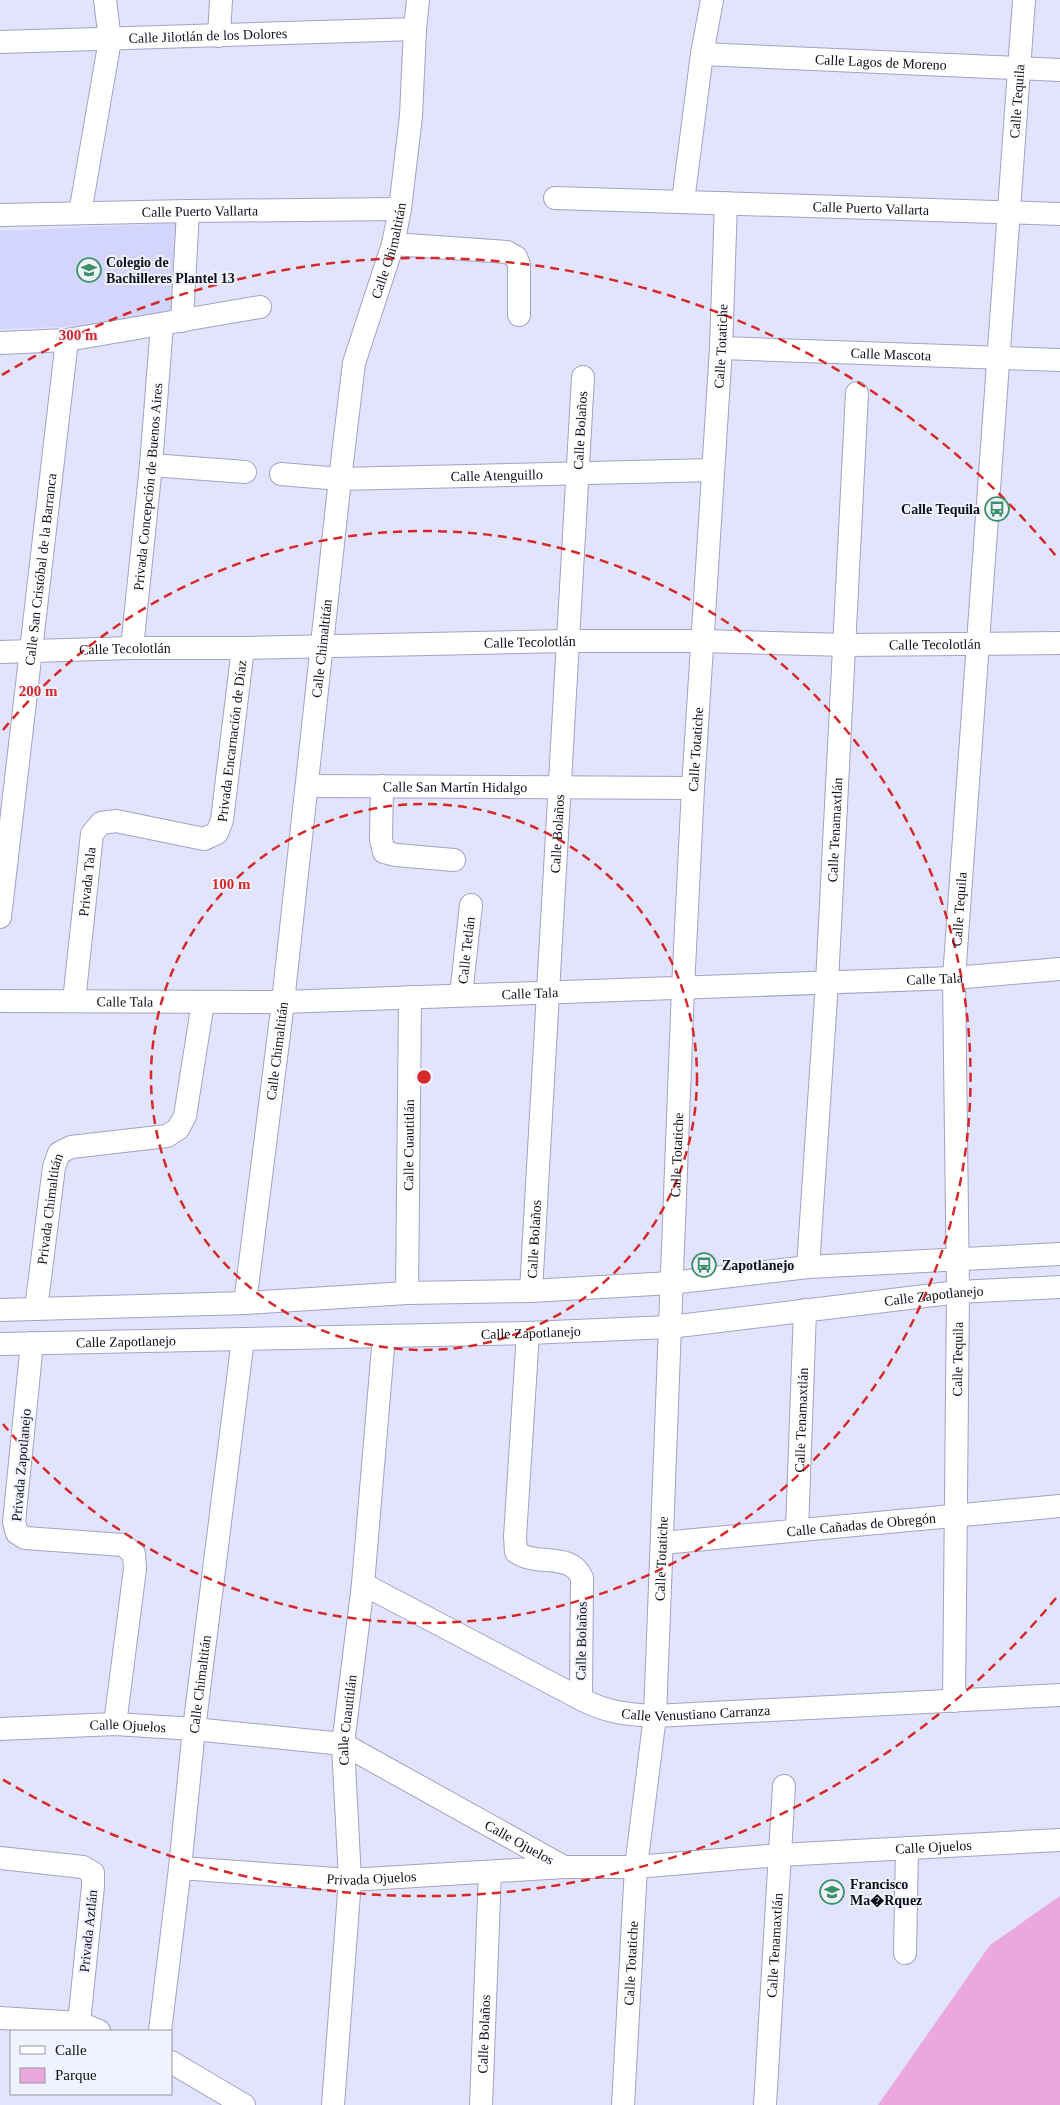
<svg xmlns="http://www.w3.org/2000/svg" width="1060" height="2105" font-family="'Times New Roman',serif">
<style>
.built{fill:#d3d5fc}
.green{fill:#eba8df}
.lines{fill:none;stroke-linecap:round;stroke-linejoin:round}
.minor-casing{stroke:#a2a3c1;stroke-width:24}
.minor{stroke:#fff;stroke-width:22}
.ring{fill:none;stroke:#d62828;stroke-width:2.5;stroke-dasharray:9 6}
.labels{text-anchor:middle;stroke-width:4;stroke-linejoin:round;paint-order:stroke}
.street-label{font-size:14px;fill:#0e0f19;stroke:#f1f2ff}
.poi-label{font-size:14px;font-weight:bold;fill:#0e0f19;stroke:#f1f2ff;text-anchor:start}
.centre{fill:#d62828;stroke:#f1f2ff;stroke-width:2.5}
.ring-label{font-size:15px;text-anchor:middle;font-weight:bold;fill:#d62828;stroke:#f1f2ff;stroke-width:4;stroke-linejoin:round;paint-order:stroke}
</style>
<rect width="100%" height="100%" fill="#e2e3fd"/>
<!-- built -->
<path class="built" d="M 180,223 L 177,310 L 86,326 L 0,329 L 0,231 Z"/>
<!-- green -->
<path class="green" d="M 1060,1896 L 1060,2105 L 878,2105 L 990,1945 Z"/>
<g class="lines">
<!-- minor casing -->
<g class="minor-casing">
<g id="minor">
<path d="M 219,36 L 221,0"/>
<path id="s1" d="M 0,42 L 415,29"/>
<path id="s2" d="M 702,54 L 1060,70"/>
<path id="s3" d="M 555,198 L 1060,214"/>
<path d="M 683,201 L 702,54 L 712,0"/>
<path d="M 80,213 L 110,40 L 105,0"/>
<path id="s4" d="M 0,215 L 188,211 L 400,209"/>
<path d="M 393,244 L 507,252 L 516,257 L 519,265 L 519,315"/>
<path d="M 182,321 L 188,211"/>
<path d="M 0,343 L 67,340 L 260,307"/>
<path id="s5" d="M 721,348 L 1060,360"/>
<path d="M 151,465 L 245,472"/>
<path id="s6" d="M 281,474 L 340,479 L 713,470"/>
<path id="s7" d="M 132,648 L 151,465 L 162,325"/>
<path id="s8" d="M 0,652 L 132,648 L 243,648 L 568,641 L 703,641 L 846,645 L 1060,643"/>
<path id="s9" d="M 307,786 L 693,788"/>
<path d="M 382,786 L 381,839 L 384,852 L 396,855 L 454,860"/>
<path id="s10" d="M 0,917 L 67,340"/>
<path id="s11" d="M 461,995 L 471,905"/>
<path id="s12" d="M 0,1001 L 283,1002 L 954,978 L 1060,969"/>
<path id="s13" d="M 74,1001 L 92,834 L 101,823 L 116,821 L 204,839 L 217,833 L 222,820 L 243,648"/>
<path id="s14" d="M 808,1267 L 827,982 L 857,393"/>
<path id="s15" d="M 531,1291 L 583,377"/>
<path id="s16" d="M 407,1293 L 410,997"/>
<path id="s17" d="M 245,1303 L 283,1002 L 340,479 L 354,363 L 393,244 L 400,209 L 411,116 L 415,29 L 418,0"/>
<path id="s18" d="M 36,1309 L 54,1167 L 59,1153 L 71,1147 L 167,1136 L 178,1129 L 185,1116 L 203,1002"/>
<path d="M 0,1310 L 245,1303 L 407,1293 L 531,1291 L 671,1283 L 808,1267 L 1060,1254"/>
<path d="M 528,1333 L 515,1537 L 516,1552 C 536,1567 571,1551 582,1578 L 581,1699"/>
<path d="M 32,1343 L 14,1522 L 17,1533 L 25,1538 L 123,1545 L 134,1554 L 135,1569 L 115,1724"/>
<path id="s19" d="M 0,1344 L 528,1333 L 670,1327 L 958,1292 L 1060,1287"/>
<path id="s20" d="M 797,1530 L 805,1310"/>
<path id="s21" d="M 662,1543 L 1060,1506"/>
<path id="s22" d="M 363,1584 L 581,1699 C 608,1713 625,1714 655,1716 L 1060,1695"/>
<path id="s23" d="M 954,1701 L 958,1292 L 954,978 L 1024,0"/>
<path id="s24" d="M 0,1729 L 115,1724 L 194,1729 L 343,1744 L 564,1867"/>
<path d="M 0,1858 L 83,1867 L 93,1873 L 93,1886 L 79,2023"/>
<path id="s25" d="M 180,1868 L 350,1880 L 564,1867 L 636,1867 L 780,1855 L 1060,1840"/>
<path d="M 905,1953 L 907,1848"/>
<path d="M 0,2018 L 79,2023 L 99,2031"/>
<path id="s26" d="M 160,2031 L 180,1868 L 194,1729 L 243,1339"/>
<path d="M 171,2062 L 244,2105"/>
<path id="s27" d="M 333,2105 L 350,1880 L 343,1744 L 363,1584 L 384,1336"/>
<path id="s28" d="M 481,2105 L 490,1872"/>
<path id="s29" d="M 623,2105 L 636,1867 L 655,1716 L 683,988 L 693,788 L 721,348 L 726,203"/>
<path id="s30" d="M 765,2105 L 784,1786"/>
</g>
</g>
<!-- minor -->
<use href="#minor" class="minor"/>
</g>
<!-- distance rings -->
<g class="ring">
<circle cx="424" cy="1077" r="273"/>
<path d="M3 730A546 546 0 1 1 3 1424"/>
<path d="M1056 1598A819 819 0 0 1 2 1779M2 375A819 819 0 0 1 1056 556"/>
</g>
<!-- icons -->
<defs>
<g id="university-ring" transform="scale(1.25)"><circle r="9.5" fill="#f1f2ff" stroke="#3c9266" stroke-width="1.5"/><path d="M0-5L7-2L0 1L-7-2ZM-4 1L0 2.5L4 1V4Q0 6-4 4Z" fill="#3c9266"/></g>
<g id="bus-ring" transform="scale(1.25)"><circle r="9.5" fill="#f1f2ff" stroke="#3c9266" stroke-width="1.5"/><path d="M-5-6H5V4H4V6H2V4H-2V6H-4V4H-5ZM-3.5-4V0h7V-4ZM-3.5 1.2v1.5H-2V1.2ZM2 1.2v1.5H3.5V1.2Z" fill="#3c9266"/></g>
<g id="school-ring" transform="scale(1.25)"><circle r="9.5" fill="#f1f2ff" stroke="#3c9266" stroke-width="1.5"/><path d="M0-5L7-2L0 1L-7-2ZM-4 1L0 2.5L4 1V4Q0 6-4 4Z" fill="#3c9266"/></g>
</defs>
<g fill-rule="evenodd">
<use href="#university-ring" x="89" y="270"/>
<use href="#bus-ring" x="997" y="509"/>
<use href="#bus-ring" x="704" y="1265"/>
<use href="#school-ring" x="832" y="1892"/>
</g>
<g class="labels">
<!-- street labels -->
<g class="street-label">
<text dy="5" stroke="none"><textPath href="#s1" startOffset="208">Calle Jilotlán de los Dolores</textPath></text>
<text dy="5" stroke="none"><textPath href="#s2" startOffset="179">Calle Lagos de Moreno</textPath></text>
<text dy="5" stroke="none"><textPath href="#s23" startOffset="1602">Calle Tequila</textPath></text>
<text dy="5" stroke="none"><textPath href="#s3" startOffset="316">Calle Puerto Vallarta</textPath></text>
<text dy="5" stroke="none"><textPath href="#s4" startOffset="200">Calle Puerto Vallarta</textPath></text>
<text dy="5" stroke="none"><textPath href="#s17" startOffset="1064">Calle Chimaltitán</textPath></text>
<text dy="5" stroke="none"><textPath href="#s29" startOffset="1762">Calle Totatiche</textPath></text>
<text dy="5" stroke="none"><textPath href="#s5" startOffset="170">Calle Mascota</textPath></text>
<text dy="5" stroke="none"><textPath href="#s15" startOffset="862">Calle Bolaños</textPath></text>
<text dy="5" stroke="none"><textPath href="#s6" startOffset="216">Calle Atenguillo</textPath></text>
<text dy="5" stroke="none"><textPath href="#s7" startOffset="162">Privada Concepción de Buenos Aires</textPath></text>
<text dy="5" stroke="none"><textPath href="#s10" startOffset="350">Calle San Cristóbal de la Barranca</textPath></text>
<text dy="5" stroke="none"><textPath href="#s8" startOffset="530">Calle Tecolotlán</textPath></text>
<text dy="5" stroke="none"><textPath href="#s8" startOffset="935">Calle Tecolotlán</textPath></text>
<text dy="5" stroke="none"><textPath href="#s8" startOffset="125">Calle Tecolotlán</textPath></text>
<text dy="5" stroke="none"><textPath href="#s17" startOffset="659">Calle Chimaltitán</textPath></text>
<text dy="5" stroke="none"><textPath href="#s13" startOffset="395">Privada Encarnación de Díaz</textPath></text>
<text dy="5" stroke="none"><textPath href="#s29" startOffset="1358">Calle Totatiche</textPath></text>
<text dy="5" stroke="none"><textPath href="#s9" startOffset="148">Calle San Martín Hidalgo</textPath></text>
<text dy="5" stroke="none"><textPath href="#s14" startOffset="438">Calle Tenamaxtlán</textPath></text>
<text dy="5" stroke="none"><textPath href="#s15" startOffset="458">Calle Bolaños</textPath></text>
<text dy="5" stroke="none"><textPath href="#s13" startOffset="120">Privada Tala</textPath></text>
<text dy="5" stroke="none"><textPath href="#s23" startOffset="792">Calle Tequila</textPath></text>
<text dy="5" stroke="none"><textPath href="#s11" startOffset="45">Calle Tetlán</textPath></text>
<text dy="5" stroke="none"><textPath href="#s12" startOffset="935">Calle Tala</textPath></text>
<text dy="5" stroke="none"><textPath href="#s12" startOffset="530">Calle Tala</textPath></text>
<text dy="5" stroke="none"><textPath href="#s12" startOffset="125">Calle Tala</textPath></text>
<text dy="5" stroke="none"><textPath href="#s17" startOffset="254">Calle Chimaltitán</textPath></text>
<text dy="5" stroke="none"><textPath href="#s16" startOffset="148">Calle Cuautitlán</textPath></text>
<text dy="5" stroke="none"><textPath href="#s29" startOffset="952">Calle Totatiche</textPath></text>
<text dy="5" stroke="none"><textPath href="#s18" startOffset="101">Privada Chimaltitán</textPath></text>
<text dy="5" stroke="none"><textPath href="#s15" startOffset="52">Calle Bolaños</textPath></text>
<text dy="5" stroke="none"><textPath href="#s19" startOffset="936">Calle Zapotlanejo</textPath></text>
<text dy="5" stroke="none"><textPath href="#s19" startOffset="531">Calle Zapotlanejo</textPath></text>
<text dy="5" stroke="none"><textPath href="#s19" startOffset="126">Calle Zapotlanejo</textPath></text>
<text dy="5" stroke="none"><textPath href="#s23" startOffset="342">Calle Tequila</textPath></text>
<text dy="5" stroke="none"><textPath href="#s20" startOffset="110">Calle Tenamaxtlán</textPath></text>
<text transform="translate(21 1465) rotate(-85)" y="5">Privada Zapotlanejo</text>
<text dy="5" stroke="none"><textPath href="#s21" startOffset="200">Calle Cañadas de Obregón</textPath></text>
<text dy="5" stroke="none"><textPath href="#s29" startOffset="548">Calle Totatiche</textPath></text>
<text transform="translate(581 1641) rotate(-89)" y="5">Calle Bolaños</text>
<text dy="5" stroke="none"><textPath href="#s26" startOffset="349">Calle Chimaltitán</textPath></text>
<text dy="5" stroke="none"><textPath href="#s22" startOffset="364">Calle Venustiano Carranza</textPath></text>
<text dy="5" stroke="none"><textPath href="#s27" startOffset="386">Calle Cuautitlán</textPath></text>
<text dy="5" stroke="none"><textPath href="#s24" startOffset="128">Calle Ojuelos</textPath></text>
<text dy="5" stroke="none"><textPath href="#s24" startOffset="546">Calle Ojuelos</textPath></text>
<text dy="5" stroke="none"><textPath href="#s25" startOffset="755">Calle Ojuelos</textPath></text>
<text dy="5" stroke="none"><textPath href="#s25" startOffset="192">Privada Ojuelos</textPath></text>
<text transform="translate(88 1931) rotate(-84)" y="5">Privada Aztlán</text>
<text dy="5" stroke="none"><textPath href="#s30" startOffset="160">Calle Tenamaxtlán</textPath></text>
<text dy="5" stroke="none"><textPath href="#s29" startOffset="142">Calle Totatiche</textPath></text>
<text dy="5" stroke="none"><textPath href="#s28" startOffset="71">Calle Bolaños</textPath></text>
</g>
<!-- poi labels -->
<g class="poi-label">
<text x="106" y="267">Colegio de<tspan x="106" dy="16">Bachilleres Plantel 13</tspan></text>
<text x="980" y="514" text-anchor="end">Calle Tequila</text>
<text x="722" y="1270">Zapotlanejo</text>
<text x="850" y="1889">Francisco<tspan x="850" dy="16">Ma�Rquez</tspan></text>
</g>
</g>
<circle cx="424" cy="1077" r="8" class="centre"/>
<g class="ring-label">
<text x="78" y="340">300 m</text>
<text x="38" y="696">200 m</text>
<text x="231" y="889">100 m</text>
</g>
<!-- legend -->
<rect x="10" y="2030" width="162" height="65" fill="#f1f2ff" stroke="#9697a3"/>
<rect x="20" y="2046" width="25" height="8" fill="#ffffff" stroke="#9697a3"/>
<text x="55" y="2055" font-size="15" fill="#0e0f19">Calle</text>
<rect x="20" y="2068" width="25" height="15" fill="#eba8df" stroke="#9697a3"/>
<text x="55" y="2080" font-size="15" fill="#0e0f19">Parque</text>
</svg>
